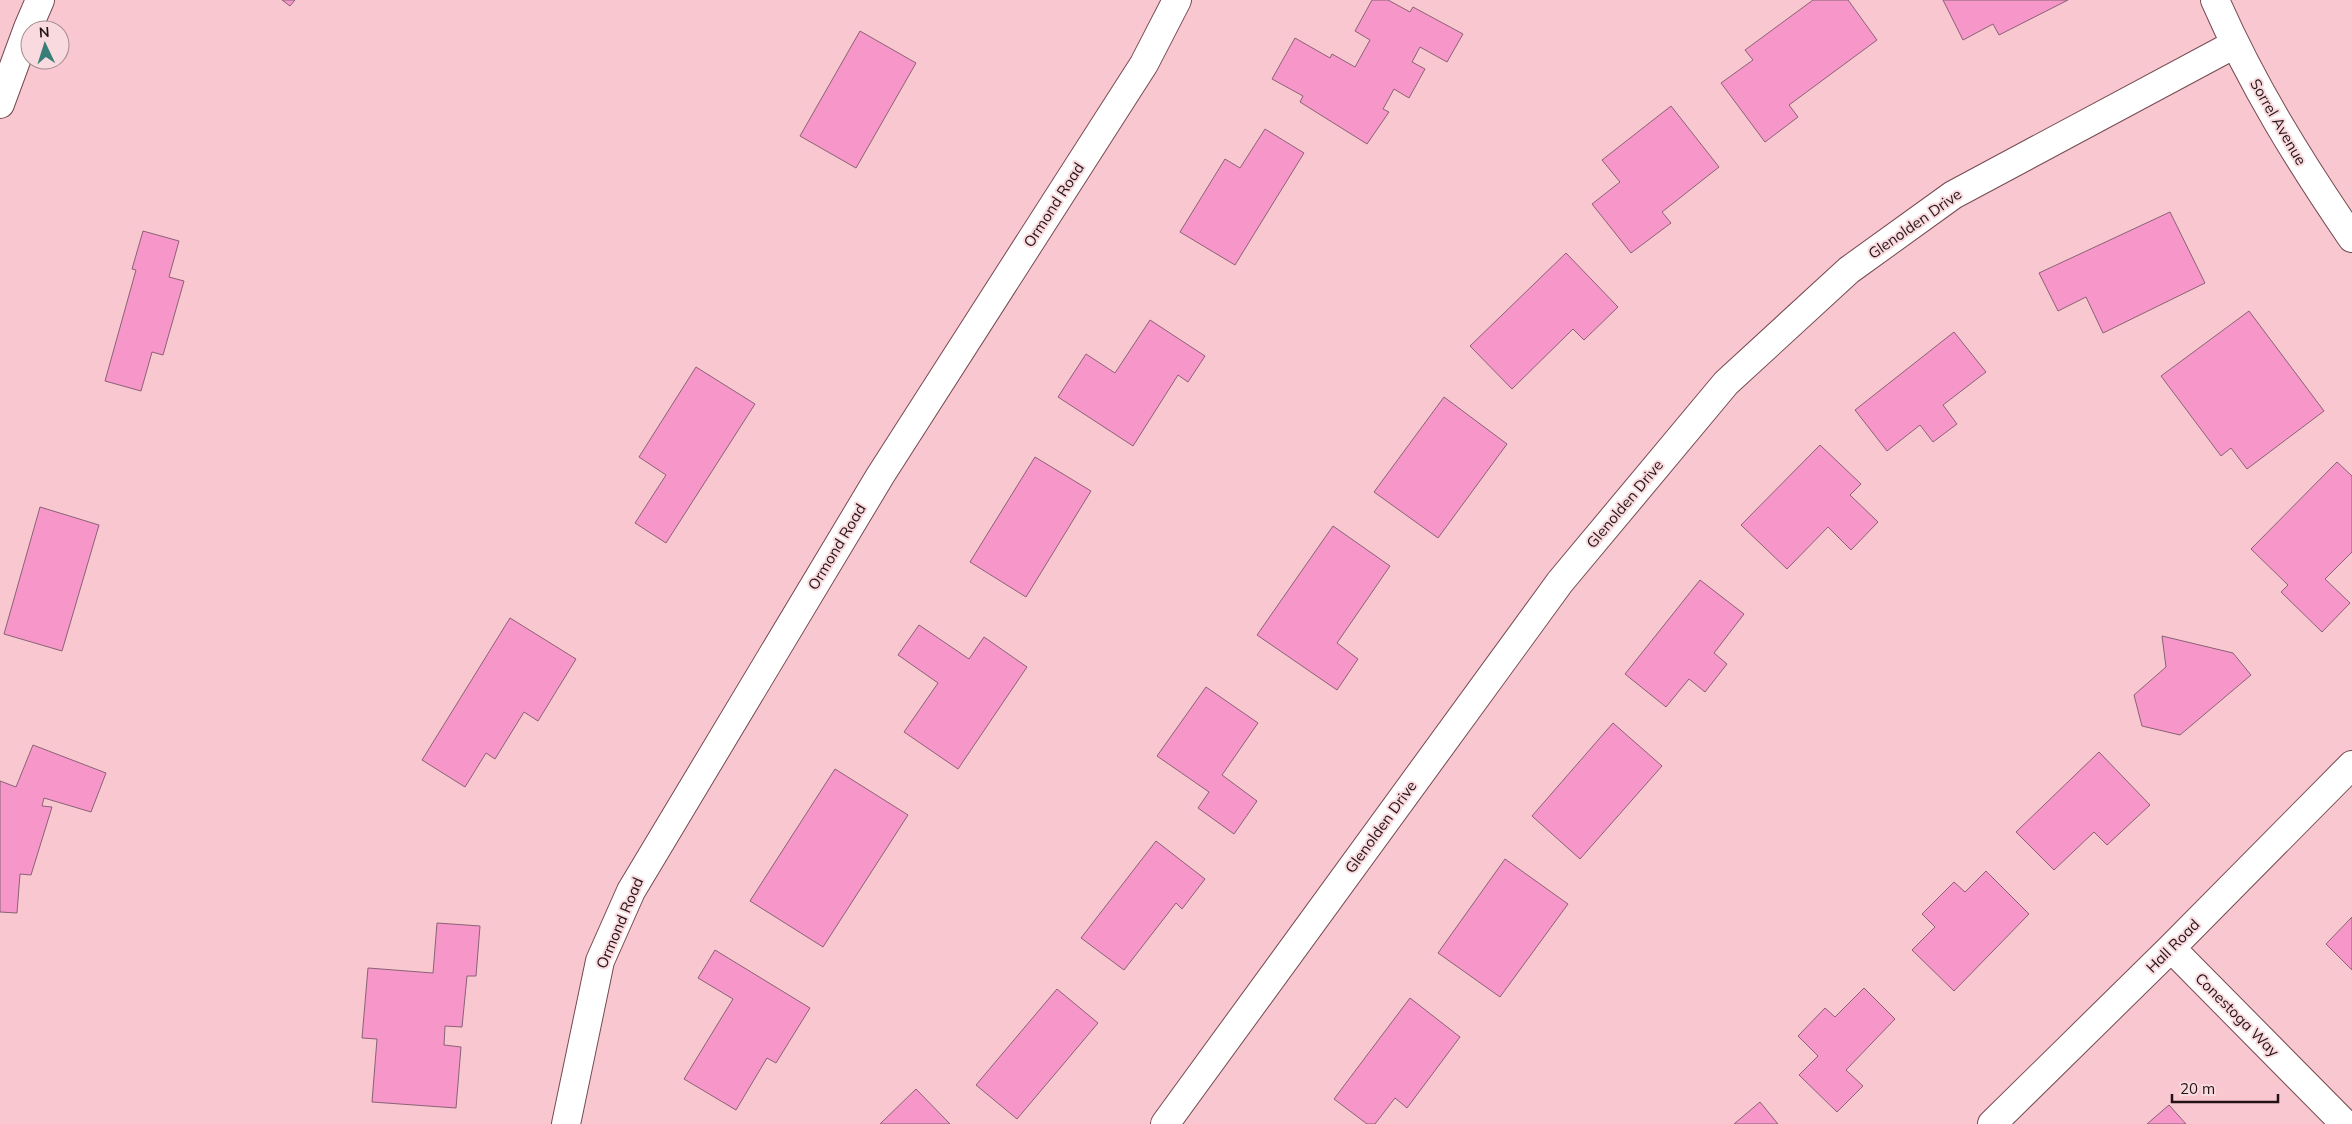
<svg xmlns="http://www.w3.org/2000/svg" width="2352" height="1124" font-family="Mulish,sans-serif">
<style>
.building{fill:#f797c9;stroke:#896275}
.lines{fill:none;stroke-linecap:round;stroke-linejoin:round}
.minor-casing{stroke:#754b52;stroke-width:30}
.minor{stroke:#fff;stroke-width:28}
.labels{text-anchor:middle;stroke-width:4;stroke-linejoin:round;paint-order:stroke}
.street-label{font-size:15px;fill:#241316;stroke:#f9dade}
</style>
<rect width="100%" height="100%" fill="#f9c7cf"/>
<!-- building -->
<path class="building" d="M 282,0 L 295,0 L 290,6 Z
M 1372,0 L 1388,0 L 1410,12 L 1413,7 L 1463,34 L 1447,62 L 1420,47 L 1412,62 L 1425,69 L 1409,98 L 1394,89 L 1383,109 L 1389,112 L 1367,144 L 1300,102 L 1303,96 L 1272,79 L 1295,38 L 1330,58 L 1332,54 L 1355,67 L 1370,40 L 1355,31 Z
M 1813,0 L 1848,0 L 1877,40 L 1789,105 L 1798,117 L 1765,142 L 1721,83 L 1753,60 L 1745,50 Z
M 1943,0 L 2068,0 L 1999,35 L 1993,24 L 1963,40 Z
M 860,31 L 916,63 L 856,168 L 800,136 Z
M 1671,106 L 1719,167 L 1662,212 L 1671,223 L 1631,253 L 1592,204 L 1620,182 L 1602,160 Z
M 1265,129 L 1304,153 L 1235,265 L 1180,232 L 1225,159 L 1240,168 Z
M 2170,212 L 2205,283 L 2103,333 L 2086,297 L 2058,311 L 2039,273 Z
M 143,231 L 179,241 L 169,277 L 184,281 L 163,355 L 152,352 L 141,391 L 105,381 L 136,270 L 132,269 Z
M 1566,253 L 1618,307 L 1584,340 L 1573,329 L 1512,389 L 1470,346 Z
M 2249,311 L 2324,411 L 2247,469 L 2231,448 L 2221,456 L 2161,376 Z
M 1150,320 L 1205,356 L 1188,382 L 1178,375 L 1133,446 L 1058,397 L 1086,354 L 1115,373 Z
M 1954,332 L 1986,372 L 1943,405 L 1957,424 L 1933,442 L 1920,425 L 1887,451 L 1855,410 Z
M 696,367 L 755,404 L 666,543 L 635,523 L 666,475 L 639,457 Z
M 1444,397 L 1507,444 L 1438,538 L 1374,492 Z
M 1820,445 L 1861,484 L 1850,495 L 1878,522 L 1851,550 L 1828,527 L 1787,569 L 1741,525 Z
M 1035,457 L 1091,491 L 1026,597 L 970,562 Z
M 2337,462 L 2352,476 L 2352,552 L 2325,579 L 2350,603 L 2322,632 L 2281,592 L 2288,585 L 2251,549 Z
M 40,507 L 99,525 L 62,651 L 4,634 Z
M 1333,526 L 1390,566 L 1337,643 L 1358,659 L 1337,690 L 1257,635 Z
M 1700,580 L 1744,614 L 1714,653 L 1727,664 L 1705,692 L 1689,679 L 1666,707 L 1625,674 Z
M 510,618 L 576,659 L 538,721 L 524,712 L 495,759 L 486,753 L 465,787 L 422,760 Z
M 919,625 L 969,659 L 984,637 L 1027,667 L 958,769 L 904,732 L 938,683 L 898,655 Z
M 2162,636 L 2233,653 L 2251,675 L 2180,735 L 2142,726 L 2134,695 L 2166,667 Z
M 1206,687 L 1258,723 L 1222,775 L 1257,801 L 1234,834 L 1198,808 L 1209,792 L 1157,756 Z
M 1613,723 L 1662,766 L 1580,859 L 1532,816 Z
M 33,745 L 106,773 L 91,812 L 44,798 L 42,806 L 52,807 L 31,875 L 20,874 L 17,913 L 0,912 L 0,781 L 16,787 Z
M 2099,752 L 2150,805 L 2107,845 L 2094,832 L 2054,870 L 2016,832 Z
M 835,769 L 908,815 L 823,947 L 750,901 Z
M 1156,841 L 1205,879 L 1182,909 L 1176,903 L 1124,970 L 1081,938 Z
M 1505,859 L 1568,904 L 1500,997 L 1438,953 Z
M 1986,871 L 2029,914 L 1954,991 L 1912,950 L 1935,927 L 1922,914 L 1954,882 L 1965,892 Z
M 2352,917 L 2352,970 L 2326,944 Z
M 437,923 L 480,926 L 476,976 L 467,976 L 462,1027 L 445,1026 L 444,1045 L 461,1047 L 456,1108 L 372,1102 L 377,1039 L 362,1038 L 368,968 L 433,973 Z
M 715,950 L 810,1008 L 776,1063 L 767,1058 L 736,1110 L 684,1079 L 733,999 L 698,978 Z
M 1864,988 L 1895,1019 L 1846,1070 L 1863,1086 L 1837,1112 L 1799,1075 L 1818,1056 L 1798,1036 L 1825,1008 L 1835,1017 Z
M 1057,989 L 1098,1023 L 1017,1119 L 976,1085 Z
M 1410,998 L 1460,1037 L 1407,1108 L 1395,1098 L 1375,1124 L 1367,1124 L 1334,1099 Z
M 916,1089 L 950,1124 L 880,1124 Z
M 1760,1102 L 1778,1124 L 1734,1124 Z
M 2169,1105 L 2186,1124 L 2147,1124 Z"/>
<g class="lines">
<!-- minor casing -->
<g class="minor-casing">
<path id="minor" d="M 2215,0 C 2252,85 2300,162 2352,238
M 0,104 L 28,28 L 40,0
M 2171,948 L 2345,1124
M 566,1124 L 600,961 L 631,891 L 880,476 L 1144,64 L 1177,0
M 1165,1124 L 1560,582 L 1726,383 L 1849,270 L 1953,195 L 2235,44
M 1992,1124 L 2171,948 L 2352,765"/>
</g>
<!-- minor -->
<use href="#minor" class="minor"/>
</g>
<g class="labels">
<!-- street labels -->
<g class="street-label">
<text transform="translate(2278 122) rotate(60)" y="5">Sorrel Avenue</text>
<text transform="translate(1054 205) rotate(-57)" y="5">Ormond Road</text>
<text transform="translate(1915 224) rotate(-35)" y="5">Glenolden Drive</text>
<text transform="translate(1625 504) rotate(-50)" y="5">Glenolden Drive</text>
<text transform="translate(837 547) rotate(-59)" y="5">Ormond Road</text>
<text transform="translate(1381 827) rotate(-54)" y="5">Glenolden Drive</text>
<text transform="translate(620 923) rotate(-67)" y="5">Ormond Road</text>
<text transform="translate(2173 946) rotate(-45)" y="5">Hall Road</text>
<text transform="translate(2237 1015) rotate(45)" y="5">Conestoga Way</text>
</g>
</g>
<!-- north arrow -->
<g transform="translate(45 45) rotate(356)"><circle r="24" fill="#f9dade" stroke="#a48a8e"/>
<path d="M0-4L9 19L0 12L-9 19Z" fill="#377e78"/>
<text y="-8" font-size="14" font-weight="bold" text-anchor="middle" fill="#241316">N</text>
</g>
<!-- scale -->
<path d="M2172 1094v8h106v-8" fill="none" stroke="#241316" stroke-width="2.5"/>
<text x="2180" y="1094" font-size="15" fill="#241316" stroke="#f9dade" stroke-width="4" paint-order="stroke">20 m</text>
</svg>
